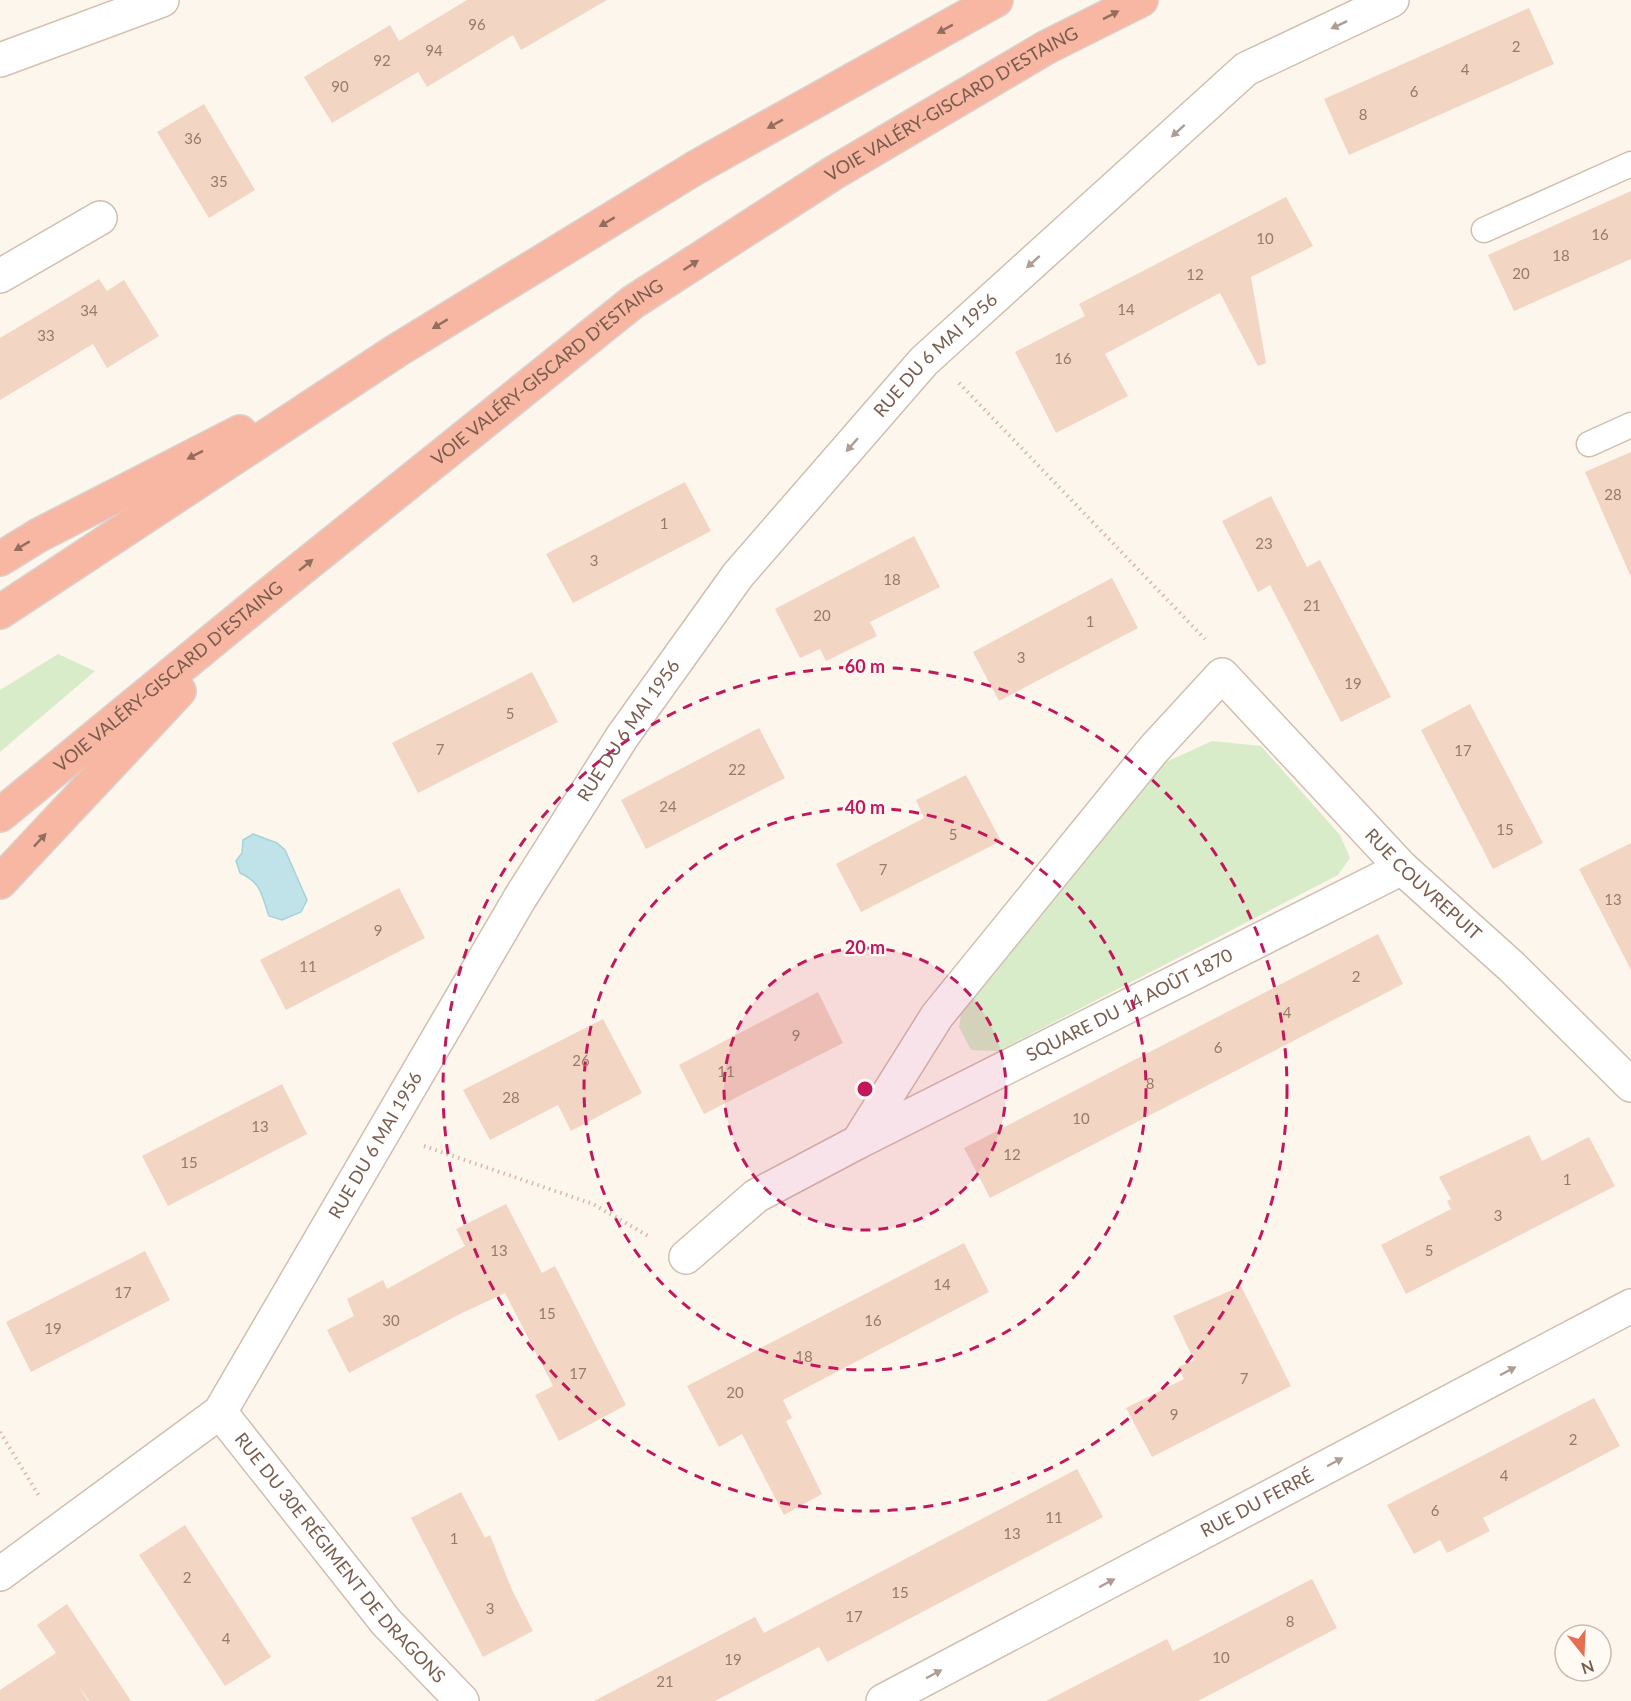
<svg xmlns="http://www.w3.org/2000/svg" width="1631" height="1701" font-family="Lato,sans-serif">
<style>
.green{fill:#d8ecc9}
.water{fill:#bfe3e8;stroke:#a5d3da;stroke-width:1.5}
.building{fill:#f3d5c3}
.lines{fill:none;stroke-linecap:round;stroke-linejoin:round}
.lane-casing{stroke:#d1beb0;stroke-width:27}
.street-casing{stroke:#d1beb0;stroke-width:36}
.secondary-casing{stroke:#d6c0b0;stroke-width:36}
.highway-casing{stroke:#dad1cd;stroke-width:36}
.path{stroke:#d9b8a5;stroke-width:4;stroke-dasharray:1.5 4.5;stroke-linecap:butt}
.lane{stroke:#fff;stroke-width:24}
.street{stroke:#fff;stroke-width:33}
.secondary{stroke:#fff;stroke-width:33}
.highway{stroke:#f7b7a3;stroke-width:33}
.oneway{fill:#936e5e}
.oneway2{fill:#af9d94}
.ring{fill:none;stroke:#c2185b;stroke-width:3;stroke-dasharray:10 8}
.labels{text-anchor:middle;stroke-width:4.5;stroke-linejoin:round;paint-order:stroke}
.number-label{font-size:15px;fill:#987a6a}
.street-label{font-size:18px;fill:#7a5c4d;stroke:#fffaf3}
.centre{fill:#c2185b;stroke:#fffaf3;stroke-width:3}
.ring-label{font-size:18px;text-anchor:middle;font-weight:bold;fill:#c2185b;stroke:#fffaf3;stroke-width:4.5;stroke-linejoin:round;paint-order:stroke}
</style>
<rect width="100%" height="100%" fill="#fdf6ec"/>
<!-- green -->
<path class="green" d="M 58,654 L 95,671 L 0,752 L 0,690 Z
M 1212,741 L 1261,746 L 1340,835 L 1350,858 L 1338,875 L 998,1051 L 971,1050 L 959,1027 L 962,1008 L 1162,764 Z"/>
<!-- water -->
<path class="water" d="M 253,834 L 277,843 L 285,850 L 307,900 L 301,912 L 282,920 L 269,916 C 261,894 262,883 240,873 L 236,861 L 242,853 L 243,840 Z"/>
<!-- building -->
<path class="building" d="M 467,0 L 607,0 L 521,50 L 513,35 L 427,87 L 418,72 L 332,123 L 304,77 L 390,25 L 399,41 Z
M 1529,8 L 1554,64 L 1349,155 L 1324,99 Z
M 204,104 L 255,190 L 209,218 L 157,132 Z
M 1631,191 L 1631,259 L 1514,311 L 1488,255 Z
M 1286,197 L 1313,246 L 1251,277 L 1266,363 L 1258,366 L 1220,293 L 1105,354 L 1128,396 L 1056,433 L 1015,352 L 1085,316 L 1079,304 Z
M 99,279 L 107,291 L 124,280 L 159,336 L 107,368 L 93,344 L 0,400 L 0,338 Z
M 1631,452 L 1631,577 L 1585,472 Z
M 685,482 L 711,531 L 573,603 L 546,554 Z
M 1271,496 L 1307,567 L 1320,560 L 1391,697 L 1341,722 L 1270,585 L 1258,592 L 1222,521 Z
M 914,536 L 940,587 L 870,622 L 877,636 L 826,661 L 820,649 L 800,658 L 775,609 Z
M 1112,578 L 1138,628 L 999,701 L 973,652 Z
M 532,672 L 558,722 L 418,793 L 392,743 Z
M 1470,704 L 1543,843 L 1493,869 L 1421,730 Z
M 759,728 L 785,778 L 646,849 L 621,800 Z
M 966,775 L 1001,841 L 861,912 L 836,864 L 924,818 L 916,800 Z
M 1631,843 L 1631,970 L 1579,869 Z
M 399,888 L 425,938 L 286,1010 L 260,960 Z
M 1378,934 L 1403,984 L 990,1198 L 964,1148 Z
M 818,992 L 843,1043 L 704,1114 L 679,1065 Z
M 603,1019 L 642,1093 L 571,1131 L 558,1105 L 490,1140 L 463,1090 Z
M 282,1084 L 307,1134 L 168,1206 L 142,1156 Z
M 1529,1135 L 1542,1161 L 1589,1137 L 1615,1186 L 1406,1294 L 1381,1245 L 1451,1209 L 1447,1201 L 1451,1199 L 1439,1177 Z
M 506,1204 L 542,1273 L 555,1266 L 626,1405 L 559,1441 L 535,1395 L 553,1386 L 505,1293 L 460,1314 L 349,1373 L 327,1330 L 354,1316 L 347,1299 L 383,1280 L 387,1289 L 465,1246 L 456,1229 Z
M 964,1243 L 989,1292 L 783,1400 L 792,1418 L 786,1421 L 822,1494 L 784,1515 L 742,1434 L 719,1447 L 687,1386 Z
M 145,1251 L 170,1300 L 31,1372 L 6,1322 Z
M 1241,1286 L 1291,1386 L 1152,1457 L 1126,1408 L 1184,1379 L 1178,1367 L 1194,1360 L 1173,1316 Z
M 1594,1398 L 1620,1446 L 1483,1518 L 1490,1531 L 1447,1553 L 1440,1540 L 1414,1554 L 1387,1505 Z
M 1077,1469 L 1103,1517 L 827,1662 L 819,1647 L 715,1701 L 594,1701 L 755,1617 L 764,1633 Z
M 461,1492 L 485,1538 L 490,1535 L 512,1590 L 533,1631 L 483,1657 L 411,1518 Z
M 185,1525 L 271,1657 L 225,1686 L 139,1555 Z
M 1312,1579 L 1337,1628 L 1198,1701 L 1046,1701 L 1167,1639 L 1173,1651 Z
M 67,1604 L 131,1701 L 89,1701 L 77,1683 L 88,1701 L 0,1701 L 0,1690 L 56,1653 L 37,1625 Z"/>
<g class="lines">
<!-- lane casing -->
<g class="lane-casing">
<path id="lane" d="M 1484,230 L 1631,164
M 1589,444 L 1631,425"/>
</g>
<!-- street casing -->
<g class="street-casing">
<g id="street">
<path d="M 0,276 L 100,218"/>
<path id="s1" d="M 858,1142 L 1402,868"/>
<path id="s2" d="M 686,1257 L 756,1196 L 858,1142 L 937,1016 L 1153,750 L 1222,675 L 1402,868 L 1512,967 L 1631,1085"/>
<path id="s3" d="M 220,1412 L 386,1622 L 462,1701"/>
<path id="s4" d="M 0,1574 L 220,1412 L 520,898 L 622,737 L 738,575 L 924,361 L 1246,69 L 1392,0"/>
<path id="s5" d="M 883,1701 L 1631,1306"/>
</g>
</g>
<!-- secondary casing -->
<g class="secondary-casing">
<path id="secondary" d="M 0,60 L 162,0"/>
</g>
<!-- highway casing -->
<g class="highway-casing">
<g id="highway">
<path d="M 0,559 L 39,535 L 240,432"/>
<path d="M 0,612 L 396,351 L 695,168 L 996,0"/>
<path id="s6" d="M 0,815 L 267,596 L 633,302 L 835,172 L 1047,47 L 1141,0"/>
<path d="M 0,882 L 179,691"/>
</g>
</g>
<!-- path -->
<path class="path" d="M 959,383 L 1205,639
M 424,1146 L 593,1204 L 650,1237
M 0,1432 L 39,1496"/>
<!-- lane -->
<use href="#lane" class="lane"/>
<!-- street -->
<use href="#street" class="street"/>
<!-- secondary -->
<use href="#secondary" class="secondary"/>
<!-- highway -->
<use href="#highway" class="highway"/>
</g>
<!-- one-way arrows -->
<defs><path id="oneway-solid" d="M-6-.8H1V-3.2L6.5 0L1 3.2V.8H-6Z" transform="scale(1.5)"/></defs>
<g class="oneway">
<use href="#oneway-solid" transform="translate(1111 15) rotate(-27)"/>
<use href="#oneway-solid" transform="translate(945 29) rotate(151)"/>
<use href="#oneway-solid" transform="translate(775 124) rotate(151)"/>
<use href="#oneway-solid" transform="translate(607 222) rotate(149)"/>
<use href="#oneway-solid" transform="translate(691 265) rotate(-33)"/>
<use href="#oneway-solid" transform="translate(440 324) rotate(149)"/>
<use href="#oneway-solid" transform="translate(195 455) rotate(153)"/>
<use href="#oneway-solid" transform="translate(22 546) rotate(149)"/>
<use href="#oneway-solid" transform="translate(306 565) rotate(-39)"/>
<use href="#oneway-solid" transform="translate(40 840) rotate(-47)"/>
</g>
<g class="oneway2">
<use href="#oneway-solid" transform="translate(1339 25) rotate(155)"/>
<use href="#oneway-solid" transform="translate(1178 131) rotate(138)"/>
<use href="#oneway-solid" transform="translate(1033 262) rotate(138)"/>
<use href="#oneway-solid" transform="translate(852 445) rotate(131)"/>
<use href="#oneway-solid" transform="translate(1508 1371) rotate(-28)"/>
<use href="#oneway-solid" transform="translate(1335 1462) rotate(-28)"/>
<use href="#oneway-solid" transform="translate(1107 1583) rotate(-28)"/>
<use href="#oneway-solid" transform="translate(934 1674) rotate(-28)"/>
</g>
<!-- distance rings -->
<circle cx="865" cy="1089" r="141" fill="#c2185b" fill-opacity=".12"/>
<g class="ring">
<circle cx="865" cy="1089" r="141"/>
<circle cx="865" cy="1089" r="281"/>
<circle cx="865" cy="1089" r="422"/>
</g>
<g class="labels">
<!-- number labels -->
<g class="number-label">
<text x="477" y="30">96</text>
<text x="1516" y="52">2</text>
<text x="434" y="56">94</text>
<text x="382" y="66">92</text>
<text x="1465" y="75">4</text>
<text x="340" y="92">90</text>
<text x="1414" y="97">6</text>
<text x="1363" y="120">8</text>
<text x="193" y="144">36</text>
<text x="219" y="187">35</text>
<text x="1600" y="240">16</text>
<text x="1265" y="244">10</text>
<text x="1561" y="261">18</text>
<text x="1521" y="279">20</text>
<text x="1195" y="280">12</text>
<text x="1126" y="315">14</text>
<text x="89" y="316">34</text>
<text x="46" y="341">33</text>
<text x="1063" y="364">16</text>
<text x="1613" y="500">28</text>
<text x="664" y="529">1</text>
<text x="1264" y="549">23</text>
<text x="594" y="566">3</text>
<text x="892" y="585">18</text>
<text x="1312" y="611">21</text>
<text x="822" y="621">20</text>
<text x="1090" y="627">1</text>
<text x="1021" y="663">3</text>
<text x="1353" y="689">19</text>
<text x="510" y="719">5</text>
<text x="440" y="755">7</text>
<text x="1463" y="756">17</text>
<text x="737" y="775">22</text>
<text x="668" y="812">24</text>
<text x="1505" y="835">15</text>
<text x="953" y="840">5</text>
<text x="883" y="875">7</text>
<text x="1613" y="905">13</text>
<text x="378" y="936">9</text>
<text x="308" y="972">11</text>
<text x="1356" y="982">2</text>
<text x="1287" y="1018">4</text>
<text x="796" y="1041">9</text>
<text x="1218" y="1053">6</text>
<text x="581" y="1066">26</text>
<text x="726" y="1077">11</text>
<text x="1150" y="1089">8</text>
<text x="511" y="1103">28</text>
<text x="1081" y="1124">10</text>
<text x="260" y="1132">13</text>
<text x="1012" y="1160">12</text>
<text x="189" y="1168">15</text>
<text x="1567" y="1185">1</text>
<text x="1498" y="1221">3</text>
<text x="499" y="1256">13</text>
<text x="1429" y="1256">5</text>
<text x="942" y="1290">14</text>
<text x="123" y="1298">17</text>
<text x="547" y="1319">15</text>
<text x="391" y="1326">30</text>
<text x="873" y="1326">16</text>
<text x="53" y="1334">19</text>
<text x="804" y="1362">18</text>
<text x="578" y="1379">17</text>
<text x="1244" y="1384">7</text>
<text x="735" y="1398">20</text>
<text x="1174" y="1420">9</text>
<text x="1573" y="1445">2</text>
<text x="1504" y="1481">4</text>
<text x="1435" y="1516">6</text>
<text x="1054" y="1523">11</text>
<text x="1012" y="1539">13</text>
<text x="454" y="1544">1</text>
<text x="187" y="1583">2</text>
<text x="900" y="1598">15</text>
<text x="490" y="1614">3</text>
<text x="854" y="1622">17</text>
<text x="1290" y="1627">8</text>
<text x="226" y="1644">4</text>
<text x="1221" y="1663">10</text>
<text x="733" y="1665">19</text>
<text x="665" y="1687">21</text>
</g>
<!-- street labels -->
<g class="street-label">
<text dy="6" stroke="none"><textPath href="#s6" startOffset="1190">VOIE VALÉRY-GISCARD D'ESTAING</textPath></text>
<text dy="6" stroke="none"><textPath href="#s4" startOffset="1554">RUE DU 6 MAI 1956</textPath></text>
<text dy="6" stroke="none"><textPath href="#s6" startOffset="704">VOIE VALÉRY-GISCARD D'ESTAING</textPath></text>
<text dy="6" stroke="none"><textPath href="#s6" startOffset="218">VOIE VALÉRY-GISCARD D'ESTAING</textPath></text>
<text dy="6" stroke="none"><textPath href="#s4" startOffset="1068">RUE DU 6 MAI 1956</textPath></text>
<text dy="6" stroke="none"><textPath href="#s2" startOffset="1092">RUE COUVREPUIT</textPath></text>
<text dy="6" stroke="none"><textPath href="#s1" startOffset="304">SQUARE DU 14 AOÛT 1870</textPath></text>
<text dy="6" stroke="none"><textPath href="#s4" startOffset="582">RUE DU 6 MAI 1956</textPath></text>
<text dy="6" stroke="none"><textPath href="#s5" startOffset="423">RUE DU FERRÉ</textPath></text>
<text dy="6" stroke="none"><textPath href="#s3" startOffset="189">RUE DU 30E RÉGIMENT DE DRAGONS</textPath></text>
</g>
</g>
<circle cx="865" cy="1089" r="9" class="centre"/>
<g class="ring-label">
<text x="865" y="673">60 m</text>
<text x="865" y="814">40 m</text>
<text x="865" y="954">20 m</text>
</g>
<!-- north arrow -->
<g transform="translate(1583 1653) rotate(162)"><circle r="28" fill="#fffaf3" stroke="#cabbb1" stroke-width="1.5"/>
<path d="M0-4.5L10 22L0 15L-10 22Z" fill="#e76f51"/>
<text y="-9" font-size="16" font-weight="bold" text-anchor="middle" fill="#7a5c4d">N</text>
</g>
</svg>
